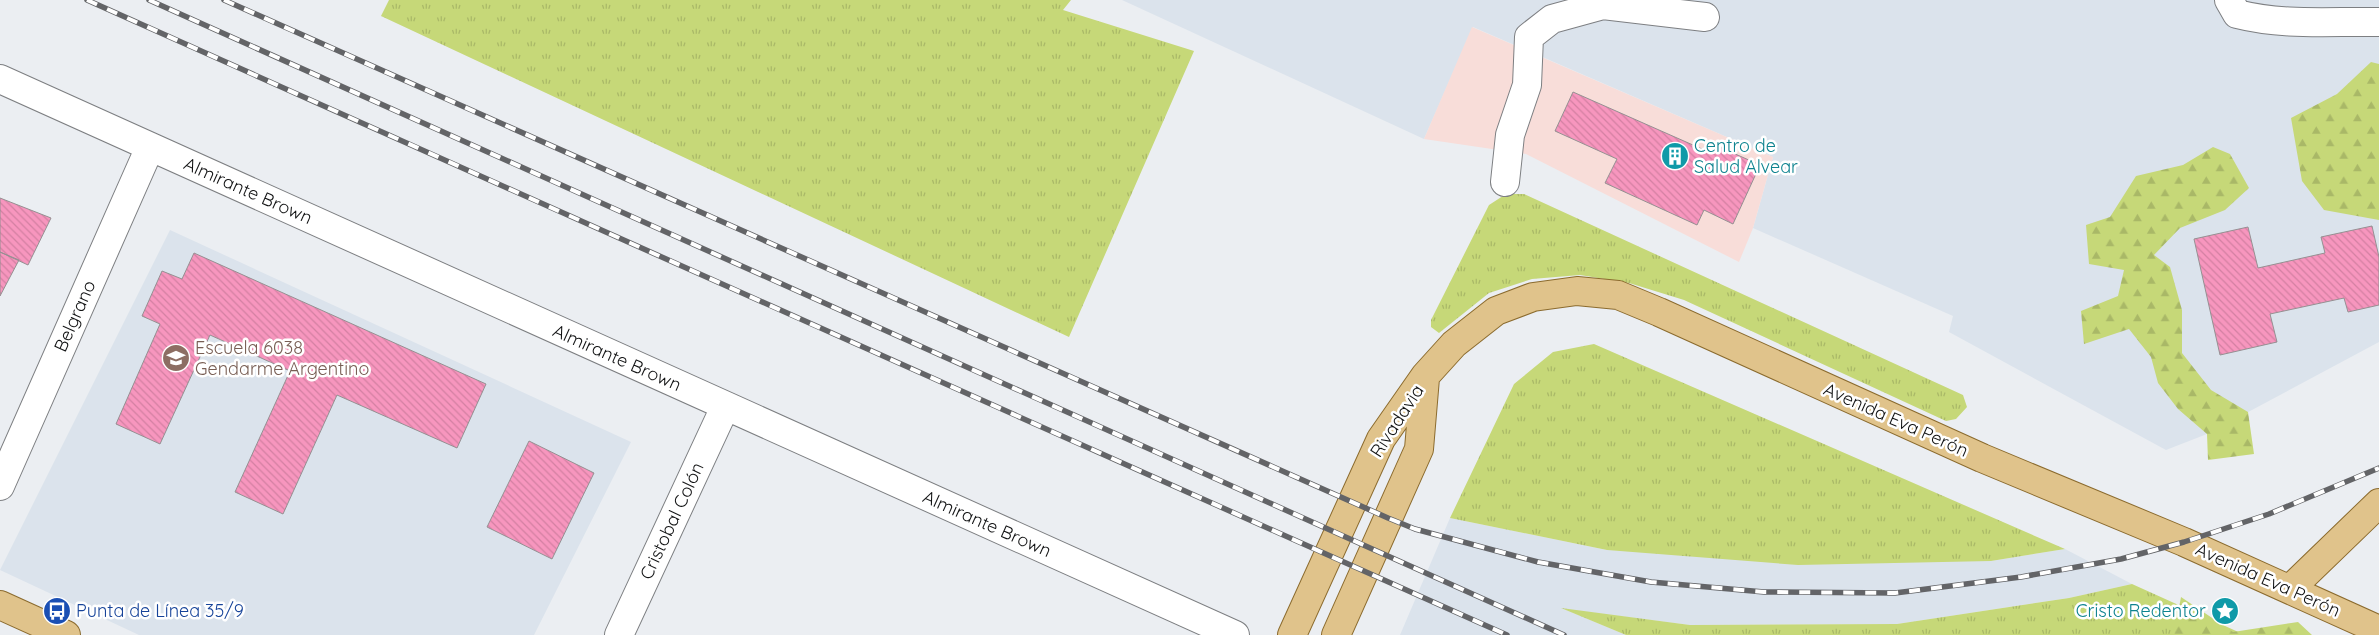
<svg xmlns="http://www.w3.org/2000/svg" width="2379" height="635" font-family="Quicksand,sans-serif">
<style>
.built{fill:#dbe3ec}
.medical{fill:#f8ddd9}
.grass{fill:url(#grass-tufts)}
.forest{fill:url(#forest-firs)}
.building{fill:url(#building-back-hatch);stroke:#959092}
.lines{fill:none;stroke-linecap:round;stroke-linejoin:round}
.minor-casing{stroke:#7d7f82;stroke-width:30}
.major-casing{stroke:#8b6b2e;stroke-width:30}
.minor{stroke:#fff;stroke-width:28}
.major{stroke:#e0c38b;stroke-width:28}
.rail-casing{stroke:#636467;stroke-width:5.5}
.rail{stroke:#fff;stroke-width:4;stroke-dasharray:11;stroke-linecap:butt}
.labels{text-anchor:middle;stroke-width:5;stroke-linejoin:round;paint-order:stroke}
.culture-label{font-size:18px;fill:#0d838f;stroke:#fff;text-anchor:start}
.street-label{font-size:18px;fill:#111213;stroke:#fff}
.education-label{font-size:18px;fill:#785e54;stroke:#fff;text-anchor:start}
.transit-label{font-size:18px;fill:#164399;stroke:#fff;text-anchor:start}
</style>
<defs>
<pattern id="grass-tufts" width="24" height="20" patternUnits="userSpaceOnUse" patternTransform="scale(1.25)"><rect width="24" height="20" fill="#c6d878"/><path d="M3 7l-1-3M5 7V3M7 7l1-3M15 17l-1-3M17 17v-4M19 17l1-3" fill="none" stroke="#a9b867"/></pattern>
<pattern id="forest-firs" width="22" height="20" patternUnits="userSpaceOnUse" patternTransform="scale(1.25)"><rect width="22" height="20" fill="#c6d878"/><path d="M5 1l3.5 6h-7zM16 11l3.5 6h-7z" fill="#a9b867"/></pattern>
<pattern id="building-back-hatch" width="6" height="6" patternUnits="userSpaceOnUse" patternTransform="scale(1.25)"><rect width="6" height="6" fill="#f796be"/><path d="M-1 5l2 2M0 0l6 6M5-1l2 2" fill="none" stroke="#d380a2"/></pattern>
</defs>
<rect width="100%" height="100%" fill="#ebeef2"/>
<!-- built -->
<path class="built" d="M 1122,0 L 2379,0 L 2379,342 L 2207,434 L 2166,450 L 1949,332 L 1953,316 L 1753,228 L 1773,157 L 1473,27 L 1424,139 Z
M 170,230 L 631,442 L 534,635 L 139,635 L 0,570 Z
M 1450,518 L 1607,550 L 1991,561 L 2065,549 L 2132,584 L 2069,598 L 1897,624 L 1690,625 L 1564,609 L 1626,635 L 1400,635 Z"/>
<!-- medical -->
<path class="medical" d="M 1472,27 L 1773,157 L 1753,228 L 1739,262 L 1526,154 L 1424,139 Z"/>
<!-- grass -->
<path class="grass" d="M 389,0 L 1071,0 L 1063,10 L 1194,51 L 1069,337 L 381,16 Z
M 1506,194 L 1524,194 L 1963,395 L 1967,407 L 1956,419 L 1946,421 L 1684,300 L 1629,283 L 1580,275 L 1532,279 L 1489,293 L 1439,333 L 1431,327 L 1431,320 L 1489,205 Z
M 1594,344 L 2065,549 L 1991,561 L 1798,565 L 1607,550 L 1450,518 L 1514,384 L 1553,352 Z
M 2132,584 L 2245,635 L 1626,635 L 1561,608 L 1690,625 L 1897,624 L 2069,598 Z"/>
<!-- forest -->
<path class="forest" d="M 2371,62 L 2379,64 L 2379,220 L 2324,210 L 2302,181 L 2291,118 L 2337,94 Z
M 2213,147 L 2230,154 L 2249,188 L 2225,210 L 2180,228 L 2154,255 L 2170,267 L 2182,310 L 2182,353 L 2211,390 L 2248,412 L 2254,454 L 2208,460 L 2207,434 L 2178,409 L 2158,383 L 2151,357 L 2129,329 L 2084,344 L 2081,311 L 2118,296 L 2124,270 L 2089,264 L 2086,225 L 2110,217 L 2136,176 L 2183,165 Z
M 2181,597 L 2233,632 L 2298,622 L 2312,635 L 2174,635 Z"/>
<!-- building -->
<path class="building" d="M 1573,92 L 1711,153 L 1715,145 L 1760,165 L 1733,224 L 1704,210 L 1697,225 L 1605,183 L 1617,159 L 1555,131 Z
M 0,198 L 51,218 L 28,265 L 0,252 Z
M 2372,226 L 2379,257 L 2379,305 L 2348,312 L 2344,298 L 2270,314 L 2277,342 L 2220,355 L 2194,239 L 2248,227 L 2258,268 L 2325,253 L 2321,237 Z
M 0,252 L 19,260 L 0,296 Z
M 194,253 L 486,384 L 457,448 L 337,395 L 283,514 L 235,492 L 290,371 L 210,335 L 160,444 L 116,424 L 160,324 L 142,316 L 162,271 L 182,279 Z
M 529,441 L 594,473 L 552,559 L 487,527 Z"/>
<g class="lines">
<!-- minor casing -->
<g class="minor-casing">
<path id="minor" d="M 2229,0 L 2237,14 C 2284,26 2331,21 2379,22
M 0,79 L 1235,635
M 1505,182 L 1510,135 L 1527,85 L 1529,37 L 1552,19 L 1603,5 L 1705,17
M 0,486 L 150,147
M 619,635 L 725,407"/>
</g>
<!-- major casing -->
<g class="major-casing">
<path id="major" d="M 2290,589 L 2379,503
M 0,605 L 66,635
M 1292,635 L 1381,439 L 1425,376 L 1454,344 L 1496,311 L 1533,297 L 1577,291 L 1618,295 L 1659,312 L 1982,458 L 2184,542 L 2379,630
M 1336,635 L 1419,449 L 1425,378"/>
</g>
<!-- minor -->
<use href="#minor" class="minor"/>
<!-- major -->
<use href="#major" class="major"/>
<!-- rail casing -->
<g class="rail-casing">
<path id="rail" d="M 87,0 L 1507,635
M 149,0 L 1564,635
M 224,0 L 1388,518 L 1415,529 L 1538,562 L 1651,582 L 1764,592 L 1895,593 L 2021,577 L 2121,559 L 2184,542 L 2269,514 L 2379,468"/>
</g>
<!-- rail -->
<use href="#rail" class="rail"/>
</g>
<!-- icons -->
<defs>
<g id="building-disc" transform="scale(1.4375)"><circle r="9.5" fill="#0f9aa8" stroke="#fff"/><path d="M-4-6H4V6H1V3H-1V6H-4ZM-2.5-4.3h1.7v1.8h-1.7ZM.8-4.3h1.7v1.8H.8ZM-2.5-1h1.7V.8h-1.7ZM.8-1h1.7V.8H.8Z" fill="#fff"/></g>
<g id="school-disc" transform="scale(1.4375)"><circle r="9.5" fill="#8d6e63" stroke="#fff"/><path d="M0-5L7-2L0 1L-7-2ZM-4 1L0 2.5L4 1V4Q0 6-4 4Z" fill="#fff"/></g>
<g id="bus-disc" transform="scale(1.4375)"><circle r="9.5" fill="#1a4fb4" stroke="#fff"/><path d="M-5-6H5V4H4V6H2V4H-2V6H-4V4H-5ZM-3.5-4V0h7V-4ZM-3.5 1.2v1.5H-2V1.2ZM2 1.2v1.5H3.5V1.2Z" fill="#fff"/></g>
<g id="sight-disc" transform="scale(1.4375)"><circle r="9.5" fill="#0f9aa8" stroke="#fff"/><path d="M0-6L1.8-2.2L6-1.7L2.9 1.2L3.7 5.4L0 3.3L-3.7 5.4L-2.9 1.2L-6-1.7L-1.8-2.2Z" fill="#fff"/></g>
</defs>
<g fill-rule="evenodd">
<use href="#building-disc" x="1675" y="156"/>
<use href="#school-disc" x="176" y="358"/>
<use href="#bus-disc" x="57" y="611"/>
<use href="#sight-disc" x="2225" y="611"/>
</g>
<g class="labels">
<!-- culture labels -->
<g class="culture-label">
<text x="1694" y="152">Centro de<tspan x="1694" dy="21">Salud Alvear</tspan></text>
<text x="2206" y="617" text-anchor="end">Cristo Redentor</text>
</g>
<!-- street labels -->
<g class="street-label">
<text transform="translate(248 191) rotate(24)" y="6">Almirante Brown</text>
<text transform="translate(75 316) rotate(-66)" y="6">Belgrano</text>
<text transform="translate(617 358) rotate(24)" y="6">Almirante Brown</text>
<text transform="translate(1896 420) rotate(24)" y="6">Avenida Eva Perón</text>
<text transform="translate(1397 421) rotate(-57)" y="6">Rivadavia</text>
<text transform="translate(672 521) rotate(-65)" y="6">Cristobal Colón</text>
<text transform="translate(987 524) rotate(24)" y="6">Almirante Brown</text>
<text transform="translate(2268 580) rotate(24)" y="6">Avenida Eva Perón</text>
</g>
<!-- education labels -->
<g class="education-label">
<text x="195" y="354">Escuela 6038<tspan x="195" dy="21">Gendarme Argentino</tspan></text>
</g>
<!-- transit labels -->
<g class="transit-label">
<text x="76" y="617">Punta de Línea 35/9</text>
</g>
</g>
</svg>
